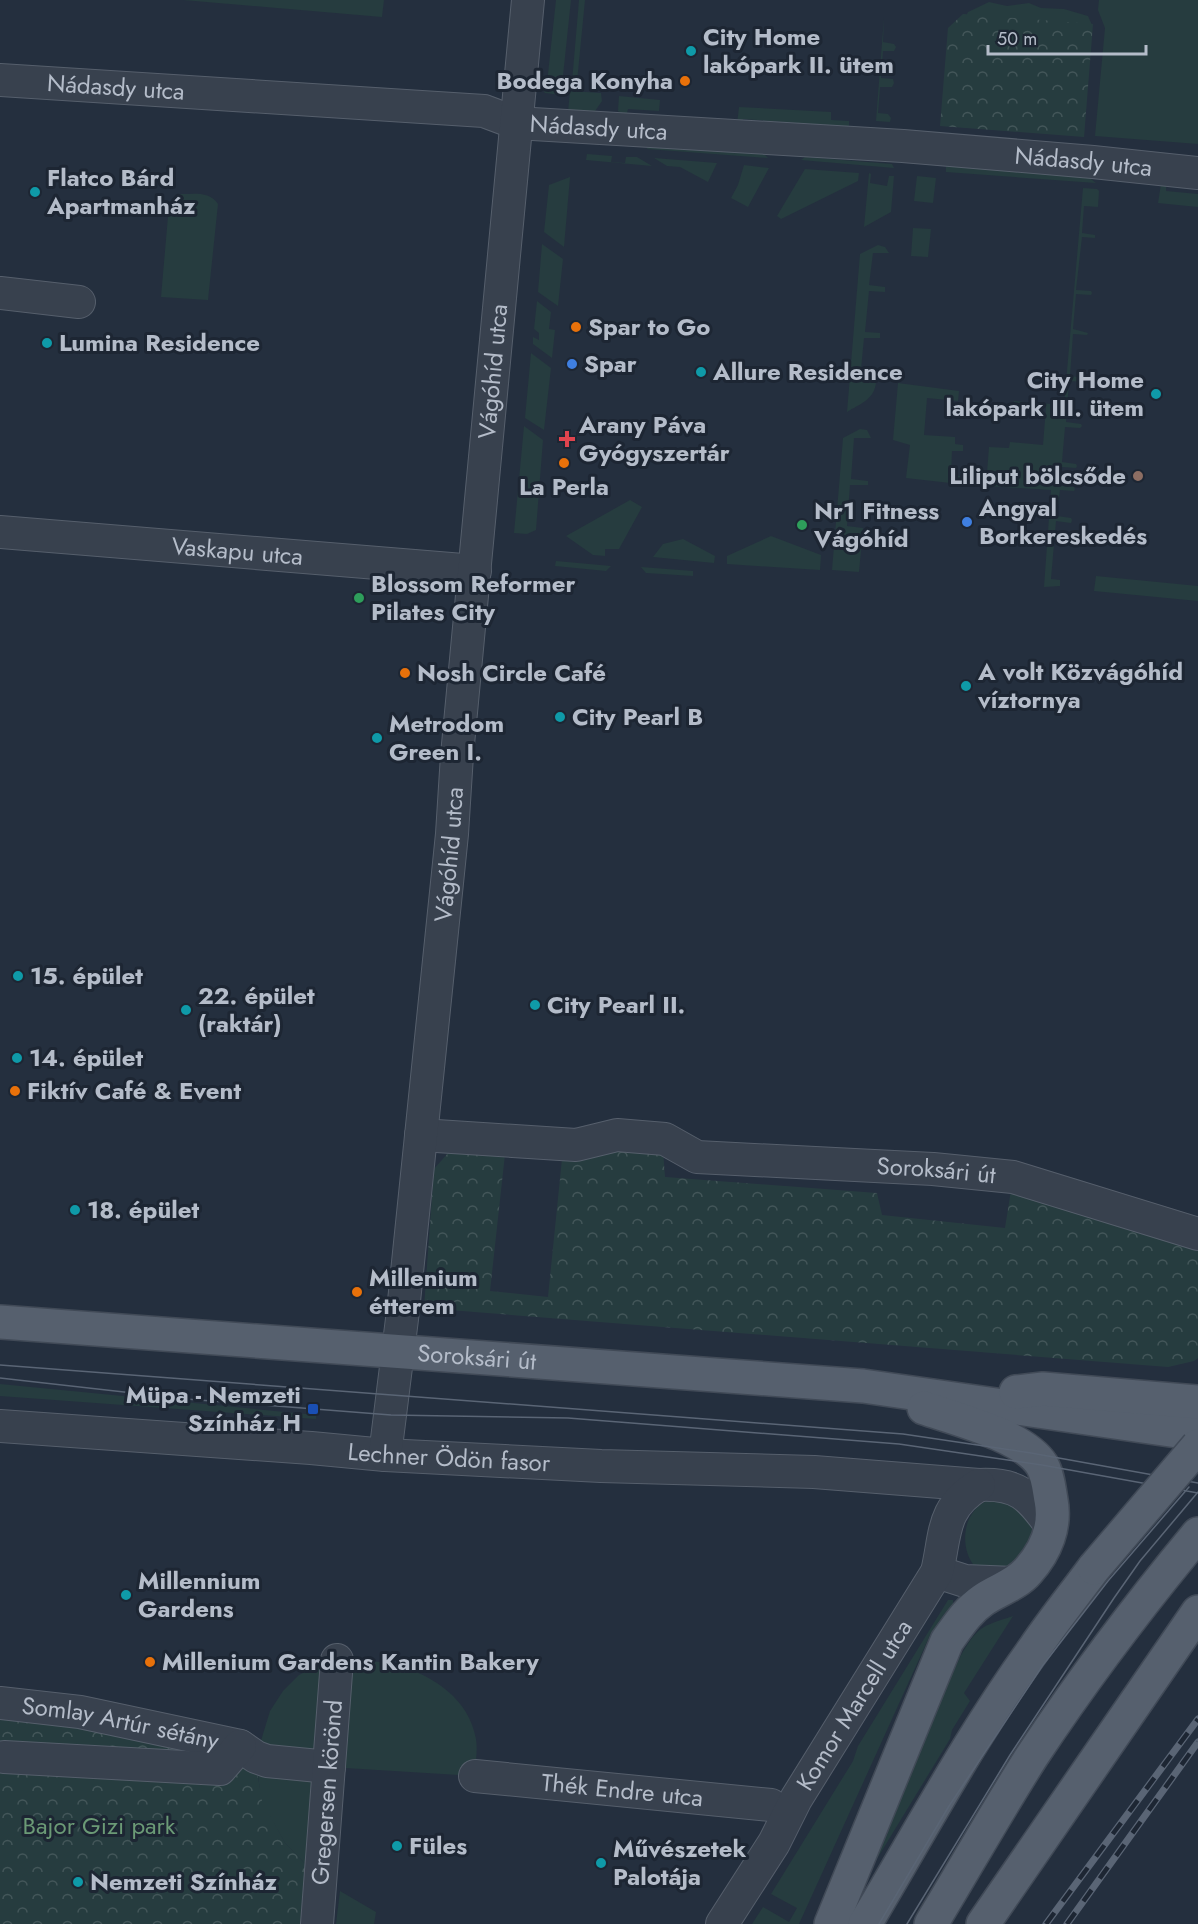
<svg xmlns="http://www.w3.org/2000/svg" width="1198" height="1924" font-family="Jost,sans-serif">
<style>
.grass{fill:#263c3f}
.park{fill:url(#park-crowns)}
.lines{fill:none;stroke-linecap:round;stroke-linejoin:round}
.minor-casing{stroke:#565f6c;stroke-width:34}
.major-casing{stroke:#414a57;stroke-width:36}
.minor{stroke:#38414e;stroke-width:32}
.major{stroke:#56606e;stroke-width:33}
.tram{stroke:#5a6575;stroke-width:1.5}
.rail-casing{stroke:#5a6575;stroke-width:7}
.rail{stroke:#1d2633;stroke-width:4.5;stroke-dasharray:14;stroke-linecap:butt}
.major-bridge-casing{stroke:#414a57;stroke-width:36;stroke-linecap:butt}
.major-bridge{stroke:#56606e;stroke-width:33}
.culture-dot{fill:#0f9aa8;stroke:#1d2633;stroke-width:2}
.food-dot{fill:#e8710a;stroke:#1d2633;stroke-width:2}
.shop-dot{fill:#3f7fe0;stroke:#1d2633;stroke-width:2}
.health-dot{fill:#e0444e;stroke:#1d2633;stroke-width:2}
.education-dot{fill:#8d6e63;stroke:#1d2633;stroke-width:2}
.leisure-dot{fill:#2e9e5b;stroke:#1d2633;stroke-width:2}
.transit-dot{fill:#1a4fb4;stroke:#1d2633;stroke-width:2}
.labels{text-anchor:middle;stroke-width:6;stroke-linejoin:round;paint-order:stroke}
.poi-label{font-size:24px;font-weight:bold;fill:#b4bcc9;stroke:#1d2633;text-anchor:start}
.street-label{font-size:24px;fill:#b4bcc9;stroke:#1d2633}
.park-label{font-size:24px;fill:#6b9a76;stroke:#1d2633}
</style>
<defs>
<pattern id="park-crowns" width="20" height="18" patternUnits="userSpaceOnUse" patternTransform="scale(1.5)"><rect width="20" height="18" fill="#263c3f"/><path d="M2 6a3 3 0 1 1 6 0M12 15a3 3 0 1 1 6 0" fill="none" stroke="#435659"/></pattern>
</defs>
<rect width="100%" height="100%" fill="#242f3e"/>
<!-- grass -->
<path class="grass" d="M 183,0 L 384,0 L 382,17 Z
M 556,0 L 571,0 L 561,95 L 545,93 L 542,88 L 542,83 L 547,83 Z
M 579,0 L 585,0 L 577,82 L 572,82 Z
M 1099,0 L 1198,0 L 1198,144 L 1095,136 L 1105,28 L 1098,10 Z
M 989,2 L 1007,6 L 1029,3 L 1041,8 L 1064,9 L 1088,16 L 1092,25 L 963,22 L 968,12 Z
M 884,17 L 883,42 L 894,44 L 896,47 L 894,51 L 883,51 L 881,78 L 893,79 L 894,83 L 892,87 L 880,87 L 878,113 L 888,114 L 891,118 L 890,122 L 876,121 Z
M 570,91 L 601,93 L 602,101 L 593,114 L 568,112 Z
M 619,96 L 660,100 L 659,111 L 628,109 L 626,117 L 618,111 Z
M 739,107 L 831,112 L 831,120 L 849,121 L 849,127 L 839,131 L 839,126 L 743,119 L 743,124 L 737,124 Z
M 648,145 L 764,154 L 768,158 L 647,149 Z
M 587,154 L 612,156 L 611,162 L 625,163 L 626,157 L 637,157 L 652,166 L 586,160 Z
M 805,157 L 892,164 L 894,168 L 801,160 Z
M 654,158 L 717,163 L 708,182 L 680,167 L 667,166 Z
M 744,165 L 769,168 L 748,207 L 731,198 L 738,185 Z
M 946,166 L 1087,176 L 1096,183 L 946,172 Z
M 805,169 L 859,173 L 858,181 L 781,219 L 777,216 Z
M 869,173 L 871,174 L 870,183 L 887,186 L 889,176 L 894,176 L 891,212 L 864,227 Z
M 917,176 L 936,178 L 933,203 L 914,201 Z
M 570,177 L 564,247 L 544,232 L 549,185 Z
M 1161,184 L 1166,184 L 1166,191 L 1198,194 L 1198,207 L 1158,203 Z
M 1083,188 L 1097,189 L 1099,191 L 1098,207 L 1084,206 L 1082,233 L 1095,235 L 1095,238 L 1082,237 L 1076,290 L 1091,291 L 1092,293 L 1091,295 L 1076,294 L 1073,329 L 1088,333 L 1087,335 L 1073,334 L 1070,376 L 1085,378 L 1085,382 L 1069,381 L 1066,422 L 1081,424 L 1082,426 L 1080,428 L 1065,427 L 1062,462 L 1076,464 L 1077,466 L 1076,468 L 1062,467 L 1060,485 L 1074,487 L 1075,489 L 1074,491 L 1060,490 L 1057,516 L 1071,518 L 1072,520 L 1071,523 L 1056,521 L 1051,579 L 1060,580 L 1060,586 L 1044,587 L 1051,490 L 986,486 L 989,447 L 1009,448 L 1010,442 L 1043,445 L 1046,407 L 1013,404 L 1014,401 L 1064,405 Z
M 181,194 C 194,194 210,191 218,204 L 208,300 L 161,297 L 169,205 L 173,198 Z
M 913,228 L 931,229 L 928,257 L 911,256 Z
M 542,244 L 563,259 L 558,306 L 538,292 Z
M 878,245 L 885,247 L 889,253 L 873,253 L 869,285 L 885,287 L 885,292 L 869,291 L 865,332 L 880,333 L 880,338 L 864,338 L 860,380 L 876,382 C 875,399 860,404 847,412 L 860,254 Z
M 537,301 L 551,312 L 549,329 L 555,330 L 552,358 L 533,344 L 533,337 L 539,340 L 539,333 L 534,329 Z
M 531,353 L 551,368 L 544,430 L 525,418 Z
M 898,383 L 959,391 L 958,401 L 927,398 L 924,435 L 955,437 L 955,444 L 963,445 L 963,451 L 952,451 L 951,475 L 960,476 L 959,484 L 906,478 L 910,445 L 893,440 Z
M 524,426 L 543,440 L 536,530 L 527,534 L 514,533 Z
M 860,429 L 867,430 L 871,438 L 854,438 L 851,479 L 868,481 L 868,485 L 850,485 L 847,526 L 863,528 L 859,572 L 832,570 L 843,438 Z
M 630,500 L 642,507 L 619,549 L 605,549 L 605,556 L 593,555 L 566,536 Z
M 771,536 L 821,555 L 820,570 L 727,564 L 727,556 Z
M 683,539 L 715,556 L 714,563 L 653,557 L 663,544 Z
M 556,561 L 611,566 L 606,571 L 555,566 Z
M 641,567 L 693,571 L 693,576 L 646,573 Z
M 1096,576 L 1198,586 L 1198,601 L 1094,591 Z
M 0,1384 L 316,1415 L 316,1419 L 0,1396 Z
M 997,1498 L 1029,1508 L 1036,1538 L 1011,1568 L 975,1567 C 956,1544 965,1502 997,1498 Z
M 948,1600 L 953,1600 L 953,1606 L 945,1613 L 931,1633 L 799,1924 L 752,1924 L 763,1907 L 789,1922 L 797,1908 L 771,1894 L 853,1761 L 858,1746 Z
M 1013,1616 L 964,1693 L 970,1701 L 952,1730 L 950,1739 L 844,1913 L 840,1914 L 961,1655 C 979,1625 981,1627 1013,1616 Z
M 337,1660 C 357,1661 378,1660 397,1665 C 434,1676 469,1699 476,1739 C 478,1751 475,1764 475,1776 L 329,1767 L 321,1880 L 285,1843 L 261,1801 L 256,1757 L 270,1711 L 283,1691 L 299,1675 L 320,1664 Z
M 340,1891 L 376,1912 L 374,1924 L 336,1924 Z"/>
<!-- park -->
<path class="park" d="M 963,14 L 1093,24 L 1084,137 L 940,126 L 948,28 Z
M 614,1148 L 663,1151 L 665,1177 L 877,1193 L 882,1215 L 1005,1228 L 1012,1184 L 1198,1245 L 1198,1358 L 1194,1361 L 1168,1367 L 424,1308 L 434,1169 L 449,1152 L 505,1154 L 490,1291 L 548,1297 L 562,1159 Z
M 0,1711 L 219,1746 L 257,1772 L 262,1801 L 285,1843 L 312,1871 L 308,1924 L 0,1924 Z"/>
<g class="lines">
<!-- minor casing -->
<g class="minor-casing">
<g id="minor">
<path id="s1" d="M 0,80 L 484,111 L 516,123 L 903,146 L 1093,162 L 1198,173"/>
<path d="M 0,293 L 79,302"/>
<path id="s2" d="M 0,532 L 475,571"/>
<path id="s3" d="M 421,1135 L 576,1145 L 617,1135 L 665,1139 L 697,1157 L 933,1169 L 1013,1177 L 1198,1234"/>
<path id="s4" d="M 0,1426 L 311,1448 L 385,1455 L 601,1466 L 814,1472 L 979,1485 C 1018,1483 1030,1496 1051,1526"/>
<path id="s5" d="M 385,1455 L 403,1311 L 452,834 L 457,755 L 528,0"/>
<path d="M 937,1572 L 965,1581 L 1014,1583"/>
<path id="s6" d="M 0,1703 L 80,1712 L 240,1746 L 256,1757 L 267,1761 L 329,1767"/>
<path d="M 4,1757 L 220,1769 L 240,1746"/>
<path id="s7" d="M 475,1776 L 771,1805"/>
<path id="s8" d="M 317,1924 L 337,1660"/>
<path id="s9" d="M 722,1924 L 774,1843 L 796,1799 L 937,1572 C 946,1534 941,1508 979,1485"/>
</g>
</g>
<!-- major casing -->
<g class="major-casing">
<g id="major">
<path id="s10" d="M 0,1322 L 863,1386 L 1198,1434"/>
<path d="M 1016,1392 L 1043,1389 L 1198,1402"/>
<path d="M 831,1924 L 947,1641 C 958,1626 967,1611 983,1600 C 997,1590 1016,1585 1028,1571 C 1046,1551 1056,1526 1051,1500 C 1049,1489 1048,1475 1042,1465 C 1024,1436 956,1419 924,1408"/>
<path d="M 865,1924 C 920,1832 971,1736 1034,1649 C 1053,1621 1074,1595 1094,1568"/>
<path d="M 931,1924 C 965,1868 997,1811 1032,1756 C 1083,1679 1139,1605 1198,1534"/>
<path d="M 983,1924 L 1198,1612"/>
</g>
</g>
<!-- minor -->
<use href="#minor" class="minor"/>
<!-- major -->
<use href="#major" class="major"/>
<!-- tram -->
<path class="tram" d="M 0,1365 L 903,1434 L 1031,1453 L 1198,1483
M 0,1378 L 186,1399 L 391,1415 L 568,1418 L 899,1444 L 1042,1465 L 1198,1493
M 879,1924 L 949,1806 L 1043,1665 L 1108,1581 L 1189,1487
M 907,1924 L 1010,1755 L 1114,1598 L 1140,1561 L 1198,1492"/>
<!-- rail casing -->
<g class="rail-casing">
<path id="rail" d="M 1046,1924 L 1198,1719
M 1067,1924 L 1198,1742"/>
</g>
<!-- rail -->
<use href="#rail" class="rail"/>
<!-- major-bridge casing -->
<g class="major-bridge-casing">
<path id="major-bridge" d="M 1094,1568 L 1198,1446"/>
</g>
<!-- major-bridge -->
<use href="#major-bridge" class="major-bridge"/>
</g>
<!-- markers -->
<g class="culture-dot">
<circle cx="691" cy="51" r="6"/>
<circle cx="35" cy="192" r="6"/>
<circle cx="47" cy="343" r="6"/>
<circle cx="701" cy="372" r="6"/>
<circle cx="1156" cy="394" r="6"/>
<circle cx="966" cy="686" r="6"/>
<circle cx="560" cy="717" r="6"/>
<circle cx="377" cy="738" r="6"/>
<circle cx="18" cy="976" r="6"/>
<circle cx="535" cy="1005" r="6"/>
<circle cx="186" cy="1010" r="6"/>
<circle cx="17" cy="1058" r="6"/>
<circle cx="75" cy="1210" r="6"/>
<circle cx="126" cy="1595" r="6"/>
<circle cx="397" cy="1846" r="6"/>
<circle cx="601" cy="1863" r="6"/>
<circle cx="78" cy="1882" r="6"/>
</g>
<g class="food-dot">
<circle cx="685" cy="81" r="6"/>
<circle cx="576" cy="327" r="6"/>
<circle cx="564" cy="463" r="6"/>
<circle cx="405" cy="673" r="6"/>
<circle cx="15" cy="1091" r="6"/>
<circle cx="357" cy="1292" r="6"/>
<circle cx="150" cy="1662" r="6"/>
</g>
<g class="shop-dot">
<circle cx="572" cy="364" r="6"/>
<circle cx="967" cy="522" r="6"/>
</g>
<path class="health-dot" d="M564 430h6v6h6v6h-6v6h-6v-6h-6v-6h6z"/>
<circle class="education-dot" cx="1138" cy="476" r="6"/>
<g class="leisure-dot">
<circle cx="802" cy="525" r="6"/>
<circle cx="359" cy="598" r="6"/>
</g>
<rect class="transit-dot" x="307" y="1403" width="12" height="12" rx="3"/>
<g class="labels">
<!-- poi labels -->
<g class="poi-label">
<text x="703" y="45">City Home<tspan x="703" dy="28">lakópark II. ütem</tspan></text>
<text x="673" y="89" text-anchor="end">Bodega Konyha</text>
<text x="47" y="186">Flatco Bárd<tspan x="47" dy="28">Apartmanház</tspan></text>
<text x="588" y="335">Spar to Go</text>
<text x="59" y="351">Lumina Residence</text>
<text x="584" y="372">Spar</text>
<text x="713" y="380">Allure Residence</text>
<text x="1144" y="388" text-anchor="end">City Home<tspan x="1144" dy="28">lakópark III. ütem</tspan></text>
<text x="579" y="433">Arany Páva<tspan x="579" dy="28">Gyógyszertár</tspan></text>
<text x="1126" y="484" text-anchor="end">Liliput bölcsőde</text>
<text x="564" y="495" text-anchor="middle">La Perla</text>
<text x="979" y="516">Angyal<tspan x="979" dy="28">Borkereskedés</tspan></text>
<text x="814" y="519">Nr1 Fitness<tspan x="814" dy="28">Vágóhíd</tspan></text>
<text x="371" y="592">Blossom Reformer<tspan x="371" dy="28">Pilates City</tspan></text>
<text x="978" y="680">A volt Közvágóhíd<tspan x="978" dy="28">víztornya</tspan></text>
<text x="417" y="681">Nosh Circle Café</text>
<text x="572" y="725">City Pearl B</text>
<text x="389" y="732">Metrodom<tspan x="389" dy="28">Green I.</tspan></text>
<text x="30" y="984">15. épület</text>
<text x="198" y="1004">22. épület<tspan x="198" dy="28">(raktár)</tspan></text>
<text x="547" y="1013">City Pearl II.</text>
<text x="29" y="1066">14. épület</text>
<text x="27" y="1099">Fiktív Café &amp; Event</text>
<text x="87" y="1218">18. épület</text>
<text x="369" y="1286">Millenium<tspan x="369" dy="28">étterem</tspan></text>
<text x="301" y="1403" text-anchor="end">Müpa - Nemzeti<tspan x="301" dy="28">Színház H</tspan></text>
<text x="138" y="1589">Millennium<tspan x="138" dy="28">Gardens</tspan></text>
<text x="162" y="1670">Millenium Gardens Kantin Bakery</text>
<text x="409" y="1854">Füles</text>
<text x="613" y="1857">Művészetek<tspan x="613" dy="28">Palotája</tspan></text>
<text x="90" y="1890">Nemzeti Színház</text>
</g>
<!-- street labels -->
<g class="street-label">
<text dy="8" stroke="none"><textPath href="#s1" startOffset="116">Nádasdy utca</textPath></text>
<text dy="8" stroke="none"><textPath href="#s1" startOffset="602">Nádasdy utca</textPath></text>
<text dy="8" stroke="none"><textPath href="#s1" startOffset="1088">Nádasdy utca</textPath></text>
<text dy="8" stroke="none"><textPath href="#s5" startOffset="1089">Vágóhíd utca</textPath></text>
<text dy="8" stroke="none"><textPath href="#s2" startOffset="238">Vaskapu utca</textPath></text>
<text dy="8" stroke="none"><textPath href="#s5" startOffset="604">Vágóhíd utca</textPath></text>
<text dy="8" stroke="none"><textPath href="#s3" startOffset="522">Soroksári út</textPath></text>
<text dy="8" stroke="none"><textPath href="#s10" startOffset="478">Soroksári út</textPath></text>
<text dy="8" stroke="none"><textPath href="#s4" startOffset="450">Lechner Ödön fasor</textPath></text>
<text dy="8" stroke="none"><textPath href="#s9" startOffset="256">Komor Marcell utca</textPath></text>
<text dy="8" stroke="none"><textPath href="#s6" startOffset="122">Somlay Artúr sétány</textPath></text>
<text dy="8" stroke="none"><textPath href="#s7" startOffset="148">Thék Endre utca</textPath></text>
<text dy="8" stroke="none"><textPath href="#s8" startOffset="132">Gregersen körönd</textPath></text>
</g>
<!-- park labels -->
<g class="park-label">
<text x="99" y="1834">Bajor Gizi park</text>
</g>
</g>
<!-- scale -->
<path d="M988 45v9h158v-9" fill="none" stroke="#b4bcc9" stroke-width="3"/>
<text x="997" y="45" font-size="18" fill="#b4bcc9" stroke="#1d2633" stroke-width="4.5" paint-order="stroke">50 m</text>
</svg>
